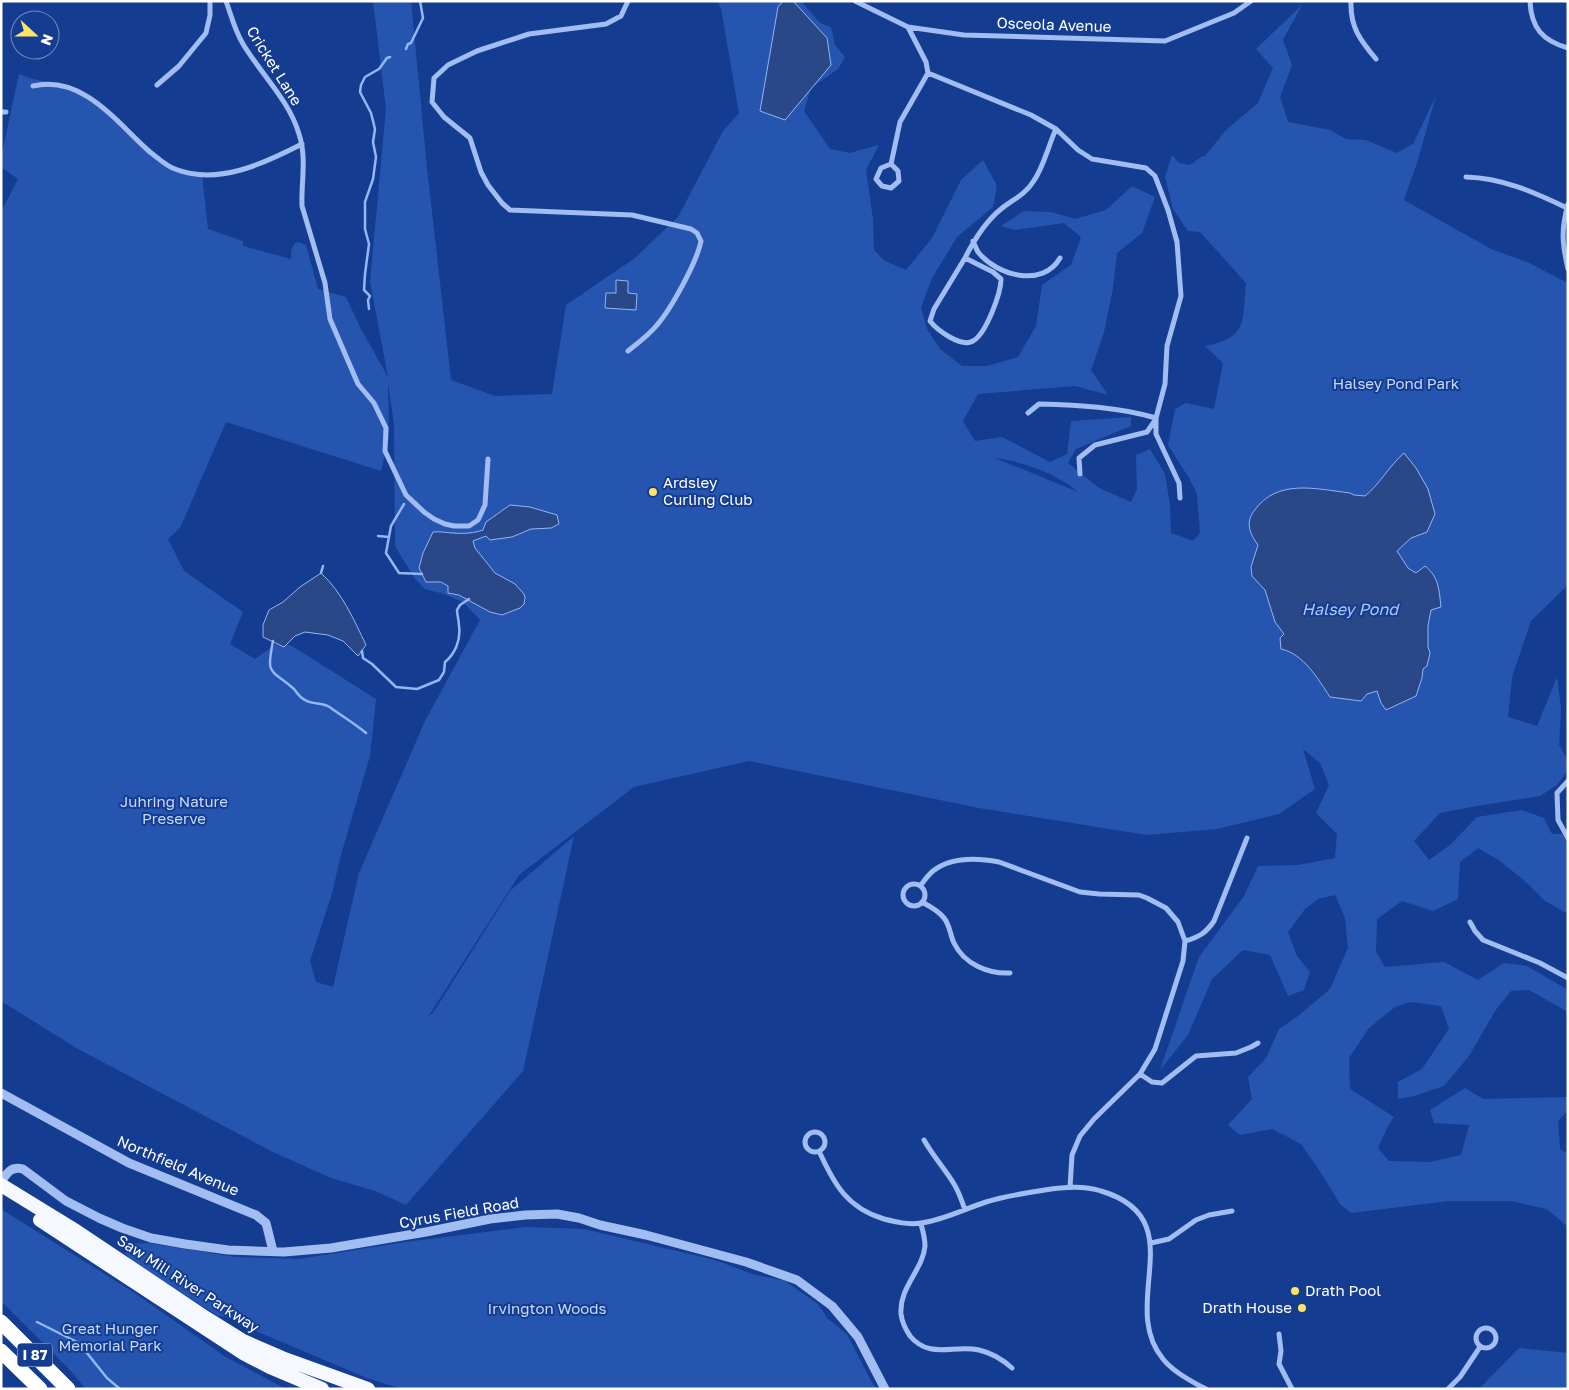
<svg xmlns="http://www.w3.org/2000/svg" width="1569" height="1390" font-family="'Golos Text',sans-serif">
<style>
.green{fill:#2655b0;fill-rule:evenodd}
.water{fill:#2a4787;stroke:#94b6f4}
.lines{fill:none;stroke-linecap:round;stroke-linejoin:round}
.stream{stroke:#94b6f4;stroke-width:2.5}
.minor{stroke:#a2bdf1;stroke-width:5}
.tertiary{stroke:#a2bdf1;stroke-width:9}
.trunk{stroke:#f6f8ff;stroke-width:14}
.motorway{stroke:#fff;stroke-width:15}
.poi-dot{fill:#ffe362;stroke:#143d91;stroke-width:2}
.labels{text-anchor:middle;stroke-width:4;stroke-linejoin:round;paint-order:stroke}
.shield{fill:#143d91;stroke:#b8c5de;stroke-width:1}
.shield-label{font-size:14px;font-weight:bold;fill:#fff}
.street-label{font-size:15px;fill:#fff;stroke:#143d91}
.park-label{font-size:15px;fill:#c9dafc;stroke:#143d91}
.poi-label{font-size:15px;fill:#fff;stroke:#143d91;text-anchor:start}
.water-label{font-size:16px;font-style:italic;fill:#aec7f8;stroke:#143d91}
</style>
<rect width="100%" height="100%" fill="#143d91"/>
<!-- green -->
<path class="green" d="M 373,1 L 411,1 L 427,168 L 451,380 L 495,396 L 552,394 L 566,305 L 635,258 L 678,217 L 723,131 L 739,113 L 721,8 L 717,1 L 801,1 L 820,23 L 831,27 L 835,45 L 845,57 L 838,69 L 811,88 L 804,111 L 830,149 L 850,153 L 879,145 L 866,170 L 873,219 L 874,250 L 885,261 L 906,270 L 932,238 L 961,180 L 983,160 L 997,186 L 993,207 L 957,237 L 932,278 L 921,307 L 927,329 L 940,349 L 962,366 L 987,366 L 1018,357 L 1036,326 L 1042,285 L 1071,265 L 1081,237 L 1064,223 L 1015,230 L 1001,226 L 1024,211 L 1051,212 L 1075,219 L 1106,210 L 1132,186 L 1155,197 L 1142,233 L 1117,253 L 1113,288 L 1104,332 L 1091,370 L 1108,395 L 1075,386 L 978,394 L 963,421 L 975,441 L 1002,437 L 1050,462 L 1067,454 L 1071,421 L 1131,417 L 1131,426 L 1076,449 L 1068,463 L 1099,488 L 1131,502 L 1137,489 L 1136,455 L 1150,449 L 1165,474 L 1170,505 L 1171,533 L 1193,541 L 1200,533 L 1197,494 L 1189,478 L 1168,445 L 1175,409 L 1186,403 L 1214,409 L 1223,363 L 1205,346 C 1249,338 1242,320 1246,283 L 1200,232 L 1188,231 L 1173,209 L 1165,177 L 1172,155 L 1179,163 L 1190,165 L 1201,157 L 1205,156 L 1226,130 L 1258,103 L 1273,68 L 1256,49 L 1302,5 L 1283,40 L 1292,65 L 1280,97 L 1288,122 L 1330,130 L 1346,139 L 1366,140 L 1397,153 L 1413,144 L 1436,96 L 1418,160 L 1404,200 L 1491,249 L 1527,262 L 1568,283 L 1568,585 L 1531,621 L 1512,677 L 1508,717 L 1537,726 L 1557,677 L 1561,709 L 1559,745 L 1568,761 L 1568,770 L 1557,785 L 1540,796 L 1477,806 L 1440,813 L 1414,841 L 1429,860 L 1450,845 L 1477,817 L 1522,810 L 1544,818 L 1552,834 L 1568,834 L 1568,911 L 1564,912 L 1545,901 L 1526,882 L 1500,861 L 1478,848 L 1460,862 L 1458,899 L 1433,911 L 1402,901 L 1377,919 L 1376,952 L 1385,967 L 1444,962 L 1478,980 L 1504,963 L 1527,966 L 1568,990 L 1568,1012 L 1529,990 L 1511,991 L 1495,1011 L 1469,1056 L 1444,1086 L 1414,1096 L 1398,1099 L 1398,1082 L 1422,1069 L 1449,1029 L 1441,1006 L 1410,1002 L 1395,1007 L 1369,1028 L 1349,1058 L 1350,1089 L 1394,1117 L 1389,1124 L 1378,1148 L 1389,1161 L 1430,1162 L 1461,1155 L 1469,1125 L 1434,1123 L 1430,1110 L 1465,1088 L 1483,1099 L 1568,1097 L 1568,1110 L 1558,1121 L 1560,1149 L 1568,1154 L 1568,1227 L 1547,1209 L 1511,1201 L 1449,1201 L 1351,1213 L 1340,1204 L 1321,1173 L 1301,1144 L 1272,1129 L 1240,1135 L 1228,1125 L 1252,1099 L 1248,1077 L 1266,1058 L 1279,1029 L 1298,1016 L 1330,989 L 1348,948 L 1345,918 L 1335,895 L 1318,899 L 1305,909 L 1288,932 L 1297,956 L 1310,972 L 1304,990 L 1288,996 L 1270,955 L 1243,950 L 1212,979 L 1188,1035 L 1160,1070 L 1199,957 L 1244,896 L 1258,866 L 1298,865 L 1335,858 L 1337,834 L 1316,813 L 1329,785 L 1320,763 L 1303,749 L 1315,789 L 1279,814 L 1217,829 L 1147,835 L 979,808 L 749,761 L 634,787 L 519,875 L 428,1017 L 433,1013 L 510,891 L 574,836 L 523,1071 L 406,1205 L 375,1191 L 331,1178 L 273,1152 L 78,1049 L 1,1001 L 1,212 L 18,179 L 1,167 L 1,158 L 19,74 L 33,79 L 68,86 L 83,93 L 139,142 L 174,169 L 202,174 L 208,229 L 243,241 L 243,246 L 291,259 C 292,251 290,244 299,242 L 306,245 L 318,289 L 346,297 L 361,329 L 388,377 L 370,282 L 386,109 ZM 388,382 L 394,424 L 395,546 L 415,579 L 425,589 L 444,594 L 463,602 L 480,620 L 425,721 L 359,873 L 333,987 L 316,982 L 310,961 L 333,890 L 340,858 L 370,756 L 376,699 L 292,646 L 279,642 L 255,659 L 230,644 L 243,612 L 184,571 L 168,539 L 180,528 L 226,422 L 381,471 L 389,437 ZM 995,458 C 1022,461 1058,474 1078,492 Z
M 1,1209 L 133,1292 L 226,1357 L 286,1389 L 86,1389 L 70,1370 L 1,1301 Z
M 525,1227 L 584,1229 L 715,1260 L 752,1274 L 785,1281 L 818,1304 L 827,1318 L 847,1334 L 871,1381 L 877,1389 L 402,1389 L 367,1378 L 246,1327 L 231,1317 L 218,1316 L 132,1261 L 125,1253 L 128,1244 L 148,1243 L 235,1257 L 299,1259 L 405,1242 Z
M 1519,1348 L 1568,1353 L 1568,1389 L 1479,1389 Z"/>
<!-- water -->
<path class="water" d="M 783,1 L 793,1 L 827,38 L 831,65 L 785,120 L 760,111 L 778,7 Z
M 616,280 L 628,281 L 628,293 L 637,294 L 636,310 L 605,308 L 606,293 L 616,293 Z
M 1404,453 L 1416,468 L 1428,489 L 1435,514 L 1427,532 L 1411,538 L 1397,551 L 1408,568 L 1416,573 L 1425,566 C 1439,577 1439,590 1441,607 L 1431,610 L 1428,626 L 1428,647 L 1430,653 L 1427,666 L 1423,669 L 1422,678 L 1416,696 L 1386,710 L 1381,703 L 1377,691 L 1367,694 L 1361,701 L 1330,697 C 1318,679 1304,654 1281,649 L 1280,638 L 1284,634 L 1275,622 L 1265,590 L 1252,576 L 1251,567 L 1258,545 C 1250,534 1245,523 1254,511 C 1277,478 1316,489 1350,493 L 1354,495 L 1365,496 C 1380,484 1389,466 1404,453 Z
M 510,505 L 530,507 L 557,515 L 559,524 L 551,528 L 531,529 L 512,537 L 490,540 L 486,536 L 473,541 L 475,548 L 495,573 L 515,584 L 524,594 L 525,598 L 524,604 L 520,608 L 502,615 L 490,612 L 459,595 L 448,593 L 448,586 L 441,582 L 426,582 L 419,568 L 423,553 L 433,532 C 441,531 447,533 454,533 C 464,534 474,533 483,530 L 486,522 Z
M 321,573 C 342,592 354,620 366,645 L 358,656 L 343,641 L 328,635 L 305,632 L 295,636 L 284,647 L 263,637 L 263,625 L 269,610 L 283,602 L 300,587 Z"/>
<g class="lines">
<!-- stream -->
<path class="stream" d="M 406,49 L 408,44 L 411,43 L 423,18 L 420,1
M 369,309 L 368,300 L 370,296 L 364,290 L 365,274 L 369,244 L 365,229 L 365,202 L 373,179 L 376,157 L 373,142 L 375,129 L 371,113 L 360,92 L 361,85 L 365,77 L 379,69 L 387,58 L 390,57
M 404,504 L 391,526 L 386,553 L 399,573 L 422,574
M 378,536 L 389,537
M 321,573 L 323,566
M 273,641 C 266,676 270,668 294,689 C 297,693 300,698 305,700 C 313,705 324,702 331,708 C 342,716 355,724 366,733
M 362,651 L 363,658 L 372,664 L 396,687 L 417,689 L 439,680 L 444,672 L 445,662 C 455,654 461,640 459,626 C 459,620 457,615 457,610 L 460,605 L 469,599
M 37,1322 L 79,1343 L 107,1378 L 120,1389"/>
<!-- minor -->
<path class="minor" d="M 226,1 C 231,15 235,31 243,44 C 261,74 289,100 299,134 C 307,158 301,182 302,206 L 325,283 L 330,319 L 358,384 L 374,403 L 386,428 L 385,451 L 406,495 L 424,512 L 434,519 L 445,524 L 454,526 L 469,526 L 478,520 L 485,505 L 488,459
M 855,1 L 908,27 L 964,35 L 1165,41 L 1234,13 L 1251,1
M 1351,1 C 1350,27 1360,40 1376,59
M 1530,1 C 1531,28 1543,41 1568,48
M 908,27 L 926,62 L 928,73 L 1031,115 L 1056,129 L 1078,150 L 1092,159 L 1146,168 L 1155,176 L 1168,210 L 1177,242 L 1181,296 L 1167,346 L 1165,384 L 1156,418 L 1156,434 L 1179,483 L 1180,498
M 157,85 L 179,66 L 206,33 L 210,15 L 210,1
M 33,86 C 83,74 118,124 150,152 C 158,158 166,166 175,169 C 218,186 265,163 302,144
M 1,112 L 6,112
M 891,164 L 881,168 L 876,179 L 882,186 L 891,188 L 899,181 L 898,171 L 891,164 L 900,122 L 928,73
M 1466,177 C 1502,178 1534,192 1567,208
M 1568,204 C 1561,230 1562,243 1568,269
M 973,241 C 975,245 976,249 978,252 C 997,276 1043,288 1060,258
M 965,258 L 993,272 L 1001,279 C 1001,293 986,334 973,341 C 961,348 937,330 930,321 L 934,309 Z
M 965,258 C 974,240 985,222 1001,209 C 1012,200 1025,195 1033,182 C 1044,167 1048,146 1056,129
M 628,351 C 638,343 649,335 657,325 C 671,309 697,262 701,241 L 697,233 L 691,229 L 632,215 L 510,210 L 502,203 L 488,185 L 481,172 L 470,138 L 444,117 L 432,102 L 434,78 L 448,65 L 477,51 L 529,34 L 606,24 L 621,16 L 628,1
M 1028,413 L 1039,404 C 1078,405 1118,407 1156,418
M 1080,474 L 1079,458 L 1095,445 L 1147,432 L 1156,419
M 1568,781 L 1557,793 L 1558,820 L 1568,838
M903 895a11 11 0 1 1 22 0a11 11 0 1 1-22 0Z
M 920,886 C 924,881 928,875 933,871 C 951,857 978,858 999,862 L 1080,892 L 1099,894 L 1139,895 L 1147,898 L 1166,908 L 1178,922 L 1185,941 L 1183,961 L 1155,1049 L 1140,1074 L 1094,1119 L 1080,1136 L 1072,1155 L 1070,1187
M 922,902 C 929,906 939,911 944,918 C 950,925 950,935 954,943 C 964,964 988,974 1010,973
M 1470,922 L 1475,931 L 1483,940 L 1540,963 L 1568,978
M 1185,941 C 1199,937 1206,933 1214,921 L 1247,838
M 1140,1074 L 1152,1082 L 1162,1083 L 1196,1056 L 1236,1053 L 1251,1047 L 1258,1043
M805 1142a10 10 0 1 1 20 0a10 10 0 1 1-20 0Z
M 924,1140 C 933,1156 945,1169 954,1184 C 959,1192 962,1201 965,1210
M 819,1151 C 834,1184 847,1208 884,1219 C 896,1222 908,1225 921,1223 C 944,1220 964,1209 986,1202 C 1005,1196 1025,1193 1045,1190 C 1063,1187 1083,1185 1101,1191 C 1195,1219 1117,1304 1163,1359 C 1173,1372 1192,1382 1206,1389
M 921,1224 C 923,1231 925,1238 925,1246 C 923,1270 899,1287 901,1314 C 902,1322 906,1330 910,1336 C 930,1360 954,1344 979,1350 C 992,1353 1002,1359 1012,1368
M 1151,1243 L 1169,1239 L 1196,1220 L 1209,1215 L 1232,1211
M1476 1338a10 10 0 1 1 20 0a10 10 0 1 1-20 0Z
M 1279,1334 L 1281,1351 L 1279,1364 L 1292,1389
M 1448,1389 L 1460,1377 L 1480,1347"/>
<!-- tertiary -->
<path class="tertiary" d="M 1,1093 L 129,1163 L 256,1215 L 266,1223 L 273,1251
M 1,1182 C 7,1173 11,1166 23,1169 L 66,1201 L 99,1218 L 122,1228 L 151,1238 L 185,1244 L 228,1250 L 284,1252 L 331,1248 L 426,1232 L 490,1219 L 525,1215 L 557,1214 L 579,1218 L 600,1225 L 646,1235 L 746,1262 L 797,1280 L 832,1306 L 858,1337 L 885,1389"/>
<!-- trunk -->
<path class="trunk" d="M 1,1185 L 76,1231 L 206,1318 L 243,1341 L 282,1358 L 368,1389
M 40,1220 L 243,1353 L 270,1367 L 322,1389"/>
<!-- motorway -->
<path class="motorway" d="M 1,1322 L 68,1389
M 1,1351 L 40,1389"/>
</g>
<!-- markers -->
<g class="poi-dot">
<circle cx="653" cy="492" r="5"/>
<circle cx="1295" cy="1291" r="5"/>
<circle cx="1302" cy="1308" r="5"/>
</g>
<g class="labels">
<!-- shield labels -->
<rect class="shield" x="17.5" y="1343.5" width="35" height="23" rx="4"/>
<g class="shield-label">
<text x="35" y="1360">I 87</text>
</g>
<!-- street labels -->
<g class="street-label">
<text transform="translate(1054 25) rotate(2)" y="5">Osceola Avenue</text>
<text transform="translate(274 66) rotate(58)" y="5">Cricket Lane</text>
<text transform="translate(178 1166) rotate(23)" y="5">Northfield Avenue</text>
<text transform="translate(459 1213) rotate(-10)" y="5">Cyrus Field Road</text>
<text transform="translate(188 1284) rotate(33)" y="5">Saw Mill River Parkway</text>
</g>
<!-- park labels -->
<g class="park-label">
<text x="1396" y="389">Halsey Pond Park</text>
<text x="174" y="807">Juhring Nature<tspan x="174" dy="17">Preserve</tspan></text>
<text x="547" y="1314">Irvington Woods</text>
<text x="110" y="1334">Great Hunger<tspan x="110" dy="17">Memorial Park</tspan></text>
</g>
<!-- poi labels -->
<g class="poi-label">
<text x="663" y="488">Ardsley<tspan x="663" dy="17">Curling Club</tspan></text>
<text x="1305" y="1296">Drath Pool</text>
<text x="1292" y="1313" text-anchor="end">Drath House</text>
</g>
<!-- water labels -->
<g class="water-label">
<text x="1350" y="615">Halsey Pond</text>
</g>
</g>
<!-- border -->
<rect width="1569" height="1390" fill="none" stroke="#ffffff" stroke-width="5"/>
<!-- north arrow -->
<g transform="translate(35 35) rotate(111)"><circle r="24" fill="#143d91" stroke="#728bbd"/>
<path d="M0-4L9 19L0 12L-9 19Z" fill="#ffe362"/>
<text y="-8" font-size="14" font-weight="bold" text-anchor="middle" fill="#ffffff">N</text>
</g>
</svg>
